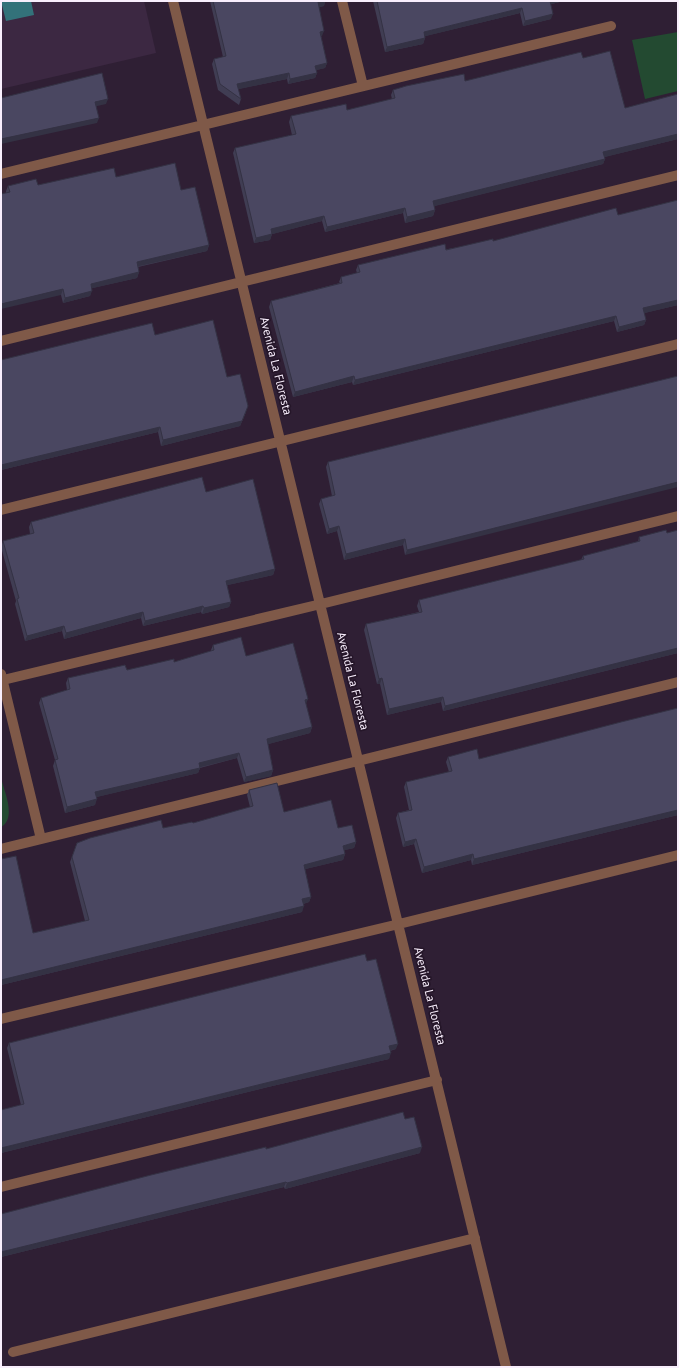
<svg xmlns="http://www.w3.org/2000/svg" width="679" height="1368" font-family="'PT Sans',sans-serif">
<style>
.built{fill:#3c2842}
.green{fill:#234a31}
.water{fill:#33727a}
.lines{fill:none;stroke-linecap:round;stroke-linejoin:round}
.street{stroke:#7f5948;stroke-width:10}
.wall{fill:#403d53}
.shaded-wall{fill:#343244}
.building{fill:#4a4761;stroke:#343244}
.labels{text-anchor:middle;stroke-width:3.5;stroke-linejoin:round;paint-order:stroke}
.street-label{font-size:12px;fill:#f9effd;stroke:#251629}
</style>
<rect width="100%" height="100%" fill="#2f1f34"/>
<!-- built -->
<path class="built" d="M 1,1 L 144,1 L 156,53 L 1,89 Z"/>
<!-- green -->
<path class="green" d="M 678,32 L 678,91 L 645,99 L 632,40 Z
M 1,778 C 4,791 17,818 1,827 Z"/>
<!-- water -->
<path class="water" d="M 1,1 L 31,1 L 34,15 L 6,21 Z"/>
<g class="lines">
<!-- street -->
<path class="street" d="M 173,1 L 506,1367
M 342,1 L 363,86
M 1,174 L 611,26
M 1,341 L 678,175
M 1,510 L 678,344
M 1,674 L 41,839
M 3,680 L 321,604 L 678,516
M 1,849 L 678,682
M 1,1019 L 399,924 L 678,855
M 1,1187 L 437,1080
M 13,1352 L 475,1238"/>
</g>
<!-- wall -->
<path class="wall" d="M 210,1 L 325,1 L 324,6 L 319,7 L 322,36 L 321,36 L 327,63 L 325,68 L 316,70 L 317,73 L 315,78 L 288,84 L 287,79 L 238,89 L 241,99 L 239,105 L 218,90 L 212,64 L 214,59 L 223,57 Z
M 373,1 L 564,1 L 551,4 L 551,19 L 523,26 L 520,13 L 425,36 L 425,38 L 423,44 L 385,52 Z
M 583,58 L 625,108 L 678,94 L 678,139 L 604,157 L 605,159 L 603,164 L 434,206 L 435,210 L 433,216 L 405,223 L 403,213 L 325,232 L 322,221 L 272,234 L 270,240 L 254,243 L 233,153 L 235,148 L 292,135 L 289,122 L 291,116 L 347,110 L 392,99 L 391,95 L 393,90 L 465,81 Z
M 116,177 L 181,190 L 209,245 L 207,251 L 138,267 L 139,272 L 137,278 L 92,288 L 90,296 L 63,303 L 61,295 L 6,193 L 6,191 L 8,186 L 38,185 Z
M 678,200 L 678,305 L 644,313 L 646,320 L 644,325 L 617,332 L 614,321 L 353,385 L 352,382 L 293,397 L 269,307 L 271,301 L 340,283 L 339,282 L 341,277 L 357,273 L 356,270 L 358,265 L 493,241 L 618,215 Z
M 155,335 L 227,377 L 246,412 L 240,426 L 161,446 L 158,432 L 1,470 L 1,360 Z
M 678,376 L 405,555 L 403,545 L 344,560 L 337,531 L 327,534 L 319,504 L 321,499 L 332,496 L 326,467 L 328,462 Z
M 206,492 L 275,569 L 273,575 L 227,585 L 231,602 L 229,607 L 202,614 L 201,612 L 143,626 L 141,618 L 64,639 L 62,631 L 25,641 L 15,604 L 16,601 L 1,547 L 3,541 L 30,534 L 29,527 L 31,522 Z
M 678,530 L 678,653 L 443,711 L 441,702 L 387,715 L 380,684 L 377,684 L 364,630 L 366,624 L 419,612 L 417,606 L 419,600 L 581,560 L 583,556 L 638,542 L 639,537 L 667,533 Z
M 213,645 L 246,656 L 306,704 L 312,727 L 310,733 L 268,744 L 273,770 L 271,776 L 244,782 L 237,758 L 200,768 L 198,773 L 96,797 L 95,805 L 65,813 L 53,766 L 55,760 L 39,703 L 41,698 L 67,690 L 66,683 L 68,678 L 127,670 L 174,662 L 211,651 L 211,650 Z
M 678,708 L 678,815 L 472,865 L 471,860 L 422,873 L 414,844 L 403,847 L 396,818 L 398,813 L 409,810 L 404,787 L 406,782 L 449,772 L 446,762 L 448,757 L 479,759 Z
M 249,790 L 284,812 L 338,828 L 356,842 L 354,848 L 344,850 L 345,854 L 343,860 L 305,869 L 311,897 L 309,902 L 303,904 L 302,912 L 1,985 L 1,859 L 33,933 L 85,921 L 70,862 L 77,843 L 193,823 L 250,807 L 247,795 Z
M 367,961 L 396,1049 L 390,1051 L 389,1059 L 268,1087 L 1,1153 L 1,1110 L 21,1105 L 7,1048 L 9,1043 Z
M 405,1119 L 420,1153 L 285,1189 L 284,1187 L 1,1257 L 1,1214 L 266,1149 Z"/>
<!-- shaded-wall -->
<path class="shaded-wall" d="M 323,1 L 325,1 L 324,6 L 316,8 L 318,2 Z
M 549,1 L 564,1 L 548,5 Z
M 522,8 L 520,13 L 422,37 L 424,32 Z
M 553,14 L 551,19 L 523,26 L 525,21 Z
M 324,31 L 322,36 L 318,37 L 320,32 Z
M 425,38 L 423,44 L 385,52 L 387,47 Z
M 327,63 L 325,68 L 313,71 L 315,66 Z
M 289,73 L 287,79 L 235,90 L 237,84 Z
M 317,73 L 315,78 L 288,84 L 290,79 Z
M 108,99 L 106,104 L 93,107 L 95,102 Z
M 99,118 L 97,123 L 1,144 L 1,139 Z
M 678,134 L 678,139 L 601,158 L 603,152 Z
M 605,159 L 603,164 L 431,207 L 433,201 Z
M 405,208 L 403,213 L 325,232 L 327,227 Z
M 435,210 L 433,216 L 405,223 L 407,217 Z
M 324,216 L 322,221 L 269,235 L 271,229 Z
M 272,234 L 270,240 L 254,243 L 256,238 Z
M 209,245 L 207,251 L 135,267 L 137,262 Z
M 139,272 L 137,278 L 89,289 L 91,284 Z
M 63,289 L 61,295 L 1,309 L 1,304 Z
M 92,291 L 90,296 L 63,303 L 65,298 Z
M 678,300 L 678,305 L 641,314 L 643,308 Z
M 616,316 L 614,321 L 353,385 L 355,380 Z
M 646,320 L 644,325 L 617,332 L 619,327 Z
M 354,376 L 352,382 L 293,397 L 295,392 Z
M 246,412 L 240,426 L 161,446 L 163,440 Z
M 160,427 L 158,432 L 1,470 L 1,465 Z
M 678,482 L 678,487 L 405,555 L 407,550 Z
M 339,526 L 337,531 L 327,534 L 329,529 Z
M 405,539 L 403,545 L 344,560 L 346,554 Z
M 275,569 L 273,575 L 224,586 L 226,581 Z
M 231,602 L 229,607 L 202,614 L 204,608 Z
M 203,606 L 201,612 L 143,626 L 145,621 Z
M 143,612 L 141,618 L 64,639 L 66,633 Z
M 64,626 L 62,631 L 25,641 L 27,636 Z
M 678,648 L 678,653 L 443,711 L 445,706 Z
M 382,678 L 380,684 L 377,684 L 379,679 Z
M 443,697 L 441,702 L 387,715 L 389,709 Z
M 308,699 L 306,704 L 305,700 Z
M 312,727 L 310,733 L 265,745 L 267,739 Z
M 239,753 L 237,758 L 197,768 L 199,763 Z
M 200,768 L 198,773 L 93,798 L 95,792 Z
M 273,770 L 271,776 L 244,782 L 246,777 Z
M 97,799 L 95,805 L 65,813 L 67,807 Z
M 678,810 L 678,815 L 472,865 L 474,859 Z
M 416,839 L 414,844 L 403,847 L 405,842 Z
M 356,842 L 354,848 L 341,851 L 343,846 Z
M 345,854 L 343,860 L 302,870 L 304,865 Z
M 473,854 L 471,860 L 422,873 L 424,867 Z
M 311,897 L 309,902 L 300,905 L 302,899 Z
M 304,906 L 302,912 L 1,985 L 1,980 Z
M 398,1044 L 396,1049 L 387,1051 L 389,1046 Z
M 391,1053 L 389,1059 L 268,1087 L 1,1153 L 1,1148 L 270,1082 Z
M 422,1147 L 420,1153 L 285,1189 L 287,1183 Z
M 286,1182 L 284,1187 L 1,1257 L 1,1252 Z"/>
<!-- building -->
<path class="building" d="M 213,1 L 323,1 L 318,2 L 324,31 L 320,32 L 327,63 L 315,66 L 317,73 L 290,79 L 289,73 L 237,84 L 241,99 L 220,84 L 214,59 L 226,56 Z
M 377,1 L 550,1 L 553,14 L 525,21 L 522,8 L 424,32 L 425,38 L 387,47 Z
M 610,51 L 625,108 L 678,94 L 678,134 L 603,152 L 605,159 L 433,201 L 435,210 L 407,217 L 405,208 L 327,227 L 324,216 L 271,229 L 272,234 L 256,238 L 235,148 L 296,134 L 291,116 L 346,104 L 347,110 L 395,98 L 393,90 L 406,86 L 464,74 L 465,81 L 581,52 L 583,58 Z
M 102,73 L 108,99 L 95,102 L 99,118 L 1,139 L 1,98 Z
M 175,163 L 181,190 L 195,187 L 209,245 L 137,262 L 139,272 L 91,284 L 92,291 L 65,298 L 63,289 L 1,304 L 1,194 L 10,192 L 8,186 L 36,179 L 38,185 L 114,168 L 116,177 Z
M 678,200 L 678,300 L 643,308 L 646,320 L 619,327 L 616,316 L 355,380 L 354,376 L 295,392 L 271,301 L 342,283 L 341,277 L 360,272 L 358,265 L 445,244 L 446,250 L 493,239 L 493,241 L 616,208 L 618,215 Z
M 213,320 L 227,377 L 240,374 L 248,406 L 242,421 L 163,440 L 160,427 L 1,465 L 1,360 L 152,323 L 155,335 Z
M 678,376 L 678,482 L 407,550 L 405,539 L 346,554 L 339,526 L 329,529 L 321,499 L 335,495 L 328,462 Z
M 202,477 L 206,492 L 253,479 L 275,569 L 226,581 L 231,602 L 204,608 L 203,606 L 145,621 L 143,612 L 66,633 L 64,626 L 27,636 L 17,599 L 19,598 L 3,541 L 34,533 L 31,522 Z
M 666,530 L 667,533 L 678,530 L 678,648 L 445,706 L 443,697 L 389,709 L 382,678 L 379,679 L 366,624 L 422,612 L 419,600 L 584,559 L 583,556 L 640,541 L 639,537 Z
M 241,637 L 246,656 L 293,643 L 308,699 L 305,700 L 312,727 L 267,739 L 273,770 L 246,777 L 239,753 L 199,763 L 200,768 L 95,792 L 97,799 L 67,807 L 55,760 L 58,759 L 41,698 L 70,689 L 68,678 L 125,665 L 127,670 L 174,659 L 174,662 L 214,650 L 213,645 Z
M 678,708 L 678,810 L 474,859 L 473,854 L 424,867 L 416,839 L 405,842 L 398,813 L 412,810 L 406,782 L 452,771 L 448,757 L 477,749 L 479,759 L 621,722 Z
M 277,783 L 284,812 L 331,800 L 338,828 L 352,825 L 356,842 L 343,846 L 345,854 L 304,865 L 311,897 L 302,899 L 304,906 L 1,980 L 1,859 L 16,856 L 33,933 L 89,920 L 72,857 L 77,843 L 90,838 L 161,820 L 163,828 L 192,822 L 193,823 L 253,806 L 249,790 Z
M 365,954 L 367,961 L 376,959 L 398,1044 L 389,1046 L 391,1053 L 270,1082 L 1,1148 L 1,1110 L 24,1104 L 9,1043 Z
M 403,1112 L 405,1119 L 414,1117 L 422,1147 L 287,1183 L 286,1182 L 1,1252 L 1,1214 L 151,1175 L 266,1147 L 266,1149 Z"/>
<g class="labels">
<!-- street labels -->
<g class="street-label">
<text transform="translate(276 366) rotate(76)" y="4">Avenida La Floresta</text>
<text transform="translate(353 681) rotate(76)" y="4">Avenida La Floresta</text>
<text transform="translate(430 996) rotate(76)" y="4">Avenida La Floresta</text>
</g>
</g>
<!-- border -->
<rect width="679" height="1368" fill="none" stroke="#f9effd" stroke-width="4"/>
</svg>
